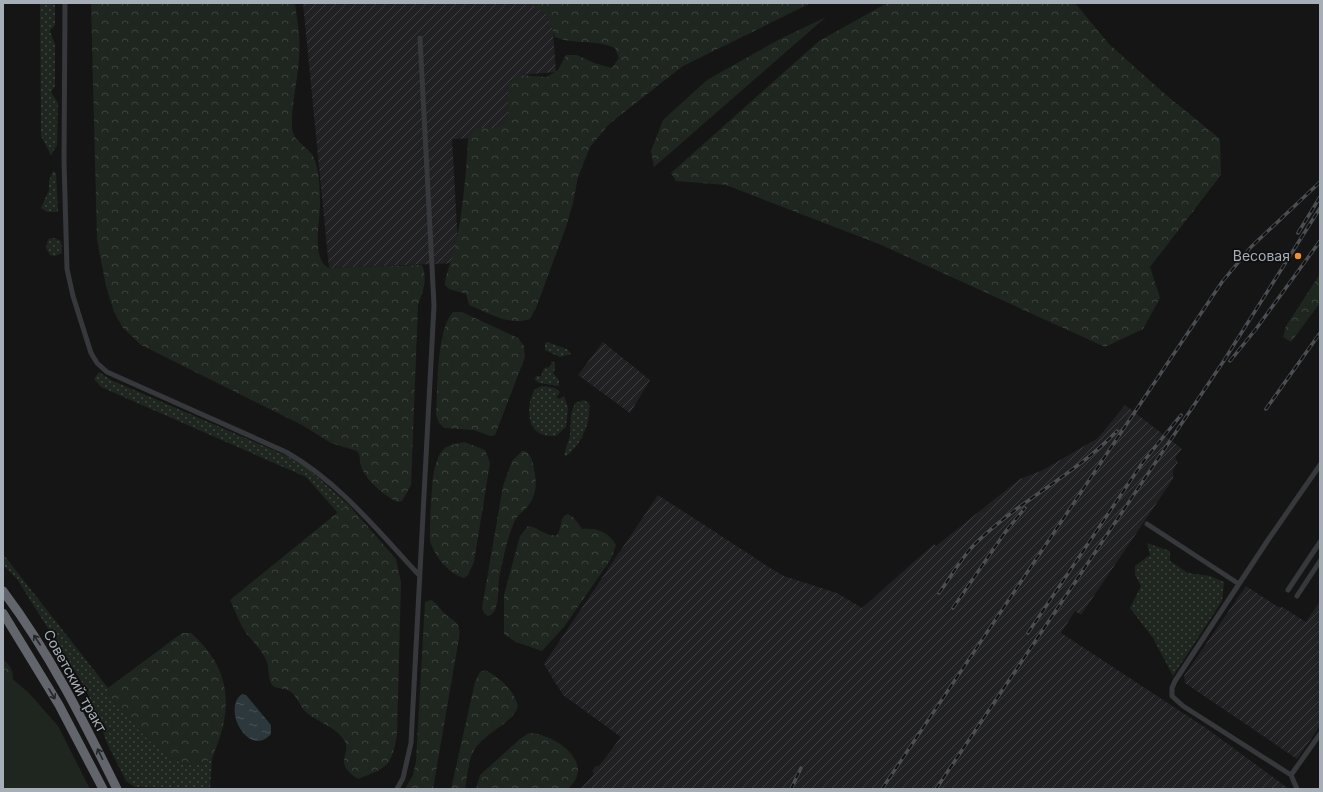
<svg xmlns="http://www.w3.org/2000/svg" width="1323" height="792" font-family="Inter,sans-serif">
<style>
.industrial{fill:url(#industrial-furrows)}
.grass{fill:url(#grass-dots)}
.forest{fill:url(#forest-crowns)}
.garden{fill:#1f261f}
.water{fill:url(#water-ripples)}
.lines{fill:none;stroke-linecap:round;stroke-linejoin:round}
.street{stroke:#36383b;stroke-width:5}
.highway{stroke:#62666c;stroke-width:9}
.rail-casing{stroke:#4b4e52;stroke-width:3.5}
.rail{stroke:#101011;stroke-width:2;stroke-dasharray:6;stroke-linecap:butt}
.oneway{stroke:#242628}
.poi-dot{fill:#f28e31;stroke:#101011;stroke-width:1.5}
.labels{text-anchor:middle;stroke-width:3.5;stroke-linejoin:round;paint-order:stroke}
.poi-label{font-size:14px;fill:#a6aeb7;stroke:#101011;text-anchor:end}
.street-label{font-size:14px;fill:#a6aeb7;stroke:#101011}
</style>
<defs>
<pattern id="industrial-furrows" width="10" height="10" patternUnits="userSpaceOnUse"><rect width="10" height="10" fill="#212123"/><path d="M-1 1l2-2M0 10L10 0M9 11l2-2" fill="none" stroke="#3e3f41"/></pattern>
<pattern id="grass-dots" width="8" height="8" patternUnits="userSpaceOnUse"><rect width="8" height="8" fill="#1f261f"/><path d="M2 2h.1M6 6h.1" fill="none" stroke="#3d433d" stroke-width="1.8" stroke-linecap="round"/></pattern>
<pattern id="forest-crowns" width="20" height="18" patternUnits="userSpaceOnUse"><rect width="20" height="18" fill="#1f261f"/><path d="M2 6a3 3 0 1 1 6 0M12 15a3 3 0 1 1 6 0" fill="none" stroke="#3d433d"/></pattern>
<pattern id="water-ripples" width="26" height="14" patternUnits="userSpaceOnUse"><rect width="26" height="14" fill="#2d383c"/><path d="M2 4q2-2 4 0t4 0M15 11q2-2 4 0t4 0" fill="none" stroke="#485256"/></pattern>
</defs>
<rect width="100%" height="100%" fill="#151516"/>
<!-- industrial -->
<path class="industrial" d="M 303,3 L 551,3 L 556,72 L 519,75 L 518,137 L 452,139 L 459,263 L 329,268 Z
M 603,342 L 650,380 L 630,413 L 578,375 Z
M 1125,405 L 1182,449 L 1175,458 L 1178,462 L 1173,470 L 1173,479 L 1081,615 L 1075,611 L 1061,633 L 1206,728 L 1289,789 L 580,789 L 594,774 L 592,771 L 596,766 L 599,766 L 621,737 L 563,695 L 544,664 L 658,495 L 775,571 L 784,576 L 837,593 L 862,608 L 934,544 L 936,546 L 1020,479 L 1043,470 L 1098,438 Z
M 1246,586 L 1278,607 L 1282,607 L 1306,622 L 1320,601 L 1320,726 L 1297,759 L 1185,683 L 1184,676 Z"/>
<!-- grass -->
<path class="grass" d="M 40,3 L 55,3 L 55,25 L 50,31 L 55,44 L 55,86 L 51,92 L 58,103 L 57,145 L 51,155 L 41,136 Z
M 53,171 L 56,173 L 58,212 L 47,212 L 41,208 L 49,190 L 49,181 Z
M 54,238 L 61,241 L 62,253 L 55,256 L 50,255 L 46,248 L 48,239 Z
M 547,342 L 567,349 L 571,354 L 560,357 L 545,350 L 545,344 Z
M 552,361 L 555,363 L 555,369 L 553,373 L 559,380 L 559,386 L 539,383 L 535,380 L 536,376 L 541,376 L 544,368 L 550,367 Z
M 99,372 L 111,380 L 287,456 L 306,467 L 348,504 L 338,513 L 306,477 L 101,387 L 94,379 Z
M 542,386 L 555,388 L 560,392 L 556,398 L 559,399 L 564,396 L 568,408 L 566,427 L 556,436 C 552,436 547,436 543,435 C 525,429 527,402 535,389 Z
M 584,400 L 589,403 C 592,421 581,446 566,456 L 564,455 L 570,435 L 571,414 L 575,403 Z
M 1147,543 L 1170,551 L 1170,561 L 1188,573 L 1210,576 L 1224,582 L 1222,601 L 1173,676 L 1153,638 L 1130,608 L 1141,586 L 1135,575 L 1135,566 L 1150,555 Z
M 3,554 L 108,688 L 109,696 C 127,716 165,766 194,765 C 199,765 206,761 212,759 L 210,789 L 135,787 L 126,781 L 108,745 L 86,689 L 17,579 L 3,565 Z"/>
<!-- forest -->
<path class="forest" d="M 91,3 L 295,3 C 297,20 301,40 299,57 C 298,80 291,104 292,127 C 292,139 305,146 311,153 C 319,164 320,187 320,200 C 321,218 310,259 329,268 L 422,265 C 428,279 423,291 418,305 L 411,485 L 402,501 L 397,502 C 384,495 366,481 361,466 C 359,460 361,456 357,451 L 331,443 L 302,425 L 141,345 L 123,328 L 114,312 L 106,286 L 97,240 Z
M 529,3 L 811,3 L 683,66 L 609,124 L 590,147 L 578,177 L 573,203 L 566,227 L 536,308 L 530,319 C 508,326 489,313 469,305 L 466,294 L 449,289 L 445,285 C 445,274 453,259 455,247 C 463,212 466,175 468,140 L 475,128 C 488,128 502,132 508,118 L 508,84 L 519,75 L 547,77 L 558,70 L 566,55 L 577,55 L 594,63 L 612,68 L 619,58 L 615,48 C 595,39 574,45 555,37 L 547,15 Z
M 887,3 L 1075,3 L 1109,44 L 1166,95 L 1220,139 L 1221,175 L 1150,267 L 1160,298 L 1143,329 L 1105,347 L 879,244 L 726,185 L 676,181 L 671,173 L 819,41 Z
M 826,17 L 654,167 L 651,151 L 663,120 L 707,80 L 778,40 Z
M 1320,274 L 1320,303 L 1291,342 L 1283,337 L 1286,326 Z
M 453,312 L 462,312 L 518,338 L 524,346 L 525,357 L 495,435 L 490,436 L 474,430 L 444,428 L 439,423 L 436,415 C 438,389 436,330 453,312 Z
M 464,442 L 485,450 L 490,463 L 474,562 L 468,575 L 464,578 C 448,573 437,559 431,544 C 428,537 432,481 434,471 C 436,464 438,454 444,449 C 450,444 457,444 464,442 Z
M 522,451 L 524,451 C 531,454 533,462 534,469 C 537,483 537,494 528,506 C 522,513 516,516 513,525 C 506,542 503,560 499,578 C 498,588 500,614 488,616 L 484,613 L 482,608 L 503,486 L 512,461 Z
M 348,504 L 396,559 L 401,582 L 397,735 C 391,767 388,767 358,779 C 331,762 353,754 344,740 C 336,727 319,723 307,713 C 299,707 298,695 288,690 C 283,688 277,689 273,686 C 267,680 270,667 266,660 C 261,649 253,642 246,633 C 239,623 235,610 230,600 Z
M 568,514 L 574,518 L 582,529 C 597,528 609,532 616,545 L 611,559 L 564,627 L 542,651 L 516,642 L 504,634 L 504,595 L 520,536 L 528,526 C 539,527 545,537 557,535 C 561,530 560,522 564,516 Z
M 431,600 C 437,603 439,608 444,613 C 455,623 461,621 459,638 L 433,789 L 405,789 L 413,775 L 416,761 L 425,602 Z
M 182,633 L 191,633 C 218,657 231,685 224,721 C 222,734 216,747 212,759 C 206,761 199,765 194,765 C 165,766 127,716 109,696 L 108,688 Z
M 3,659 C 9,665 15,672 12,680 L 3,678 Z
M 485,670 C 499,677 514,690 518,706 C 513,724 483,733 473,752 C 468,763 467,778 465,789 L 451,789 L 475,682 L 480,672 Z
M 529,733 C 548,733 584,753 577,776 C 576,781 571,785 568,789 L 476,789 L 480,775 L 520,739 Z"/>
<!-- garden -->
<path class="garden" d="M 3,671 L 29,693 L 58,726 L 90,789 L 3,789 Z"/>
<!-- water -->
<path class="water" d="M 242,694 L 246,695 L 271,725 L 271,734 C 249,759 221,709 242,694 Z"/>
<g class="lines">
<!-- street -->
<path class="street" d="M 65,3 L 64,161 L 67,269 L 73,296 L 91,353 L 97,363 L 107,372 L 286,452 C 339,482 378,531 419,575
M 1147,524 L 1239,584
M 1288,590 L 1320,542
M 1297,596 L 1320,561
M 1291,775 L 1320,734
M 397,789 L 403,778 L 411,743 L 434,305 L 420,38
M 1297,789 L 1291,775 L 1183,706 L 1172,696 L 1172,688 L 1175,681 L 1268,540 L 1320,465"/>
<!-- highway -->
<path class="highway" d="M 3,591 C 49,652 83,720 117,789
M 3,613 L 59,705 L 103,789"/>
<!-- rail casing -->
<g class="rail-casing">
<path id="rail" d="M 1298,233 L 1320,197
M 1230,361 L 1256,329 L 1320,241
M 1266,409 L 1320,333
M 939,593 C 951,577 961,558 975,544 C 1018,501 1075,475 1117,431
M 953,608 L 1006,531 L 1025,508
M 1028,633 L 1143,462 L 1181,415
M 791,789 L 801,768
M 882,789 L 1222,282 L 1251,247 L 1320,182
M 936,789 L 1223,362 L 1320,208"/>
</g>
<!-- rail -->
<use href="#rail" class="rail"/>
</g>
<!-- one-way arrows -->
<defs><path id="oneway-shaft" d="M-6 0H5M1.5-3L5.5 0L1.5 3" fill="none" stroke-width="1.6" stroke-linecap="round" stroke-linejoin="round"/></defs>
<g class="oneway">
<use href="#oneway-shaft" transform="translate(37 640) rotate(-123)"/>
<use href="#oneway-shaft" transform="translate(52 694) rotate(59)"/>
<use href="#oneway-shaft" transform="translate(100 754) rotate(-116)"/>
</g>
<!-- markers -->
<circle class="poi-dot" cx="1298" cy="256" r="4"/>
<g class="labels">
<!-- poi labels -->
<g class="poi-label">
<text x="1290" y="261">Весовая</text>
</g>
<!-- street labels -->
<g class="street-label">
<text transform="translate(75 681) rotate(61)" y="5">Советский тракт</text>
</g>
</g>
<!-- border -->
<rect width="1323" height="792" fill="none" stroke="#a6aeb7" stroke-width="8"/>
</svg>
